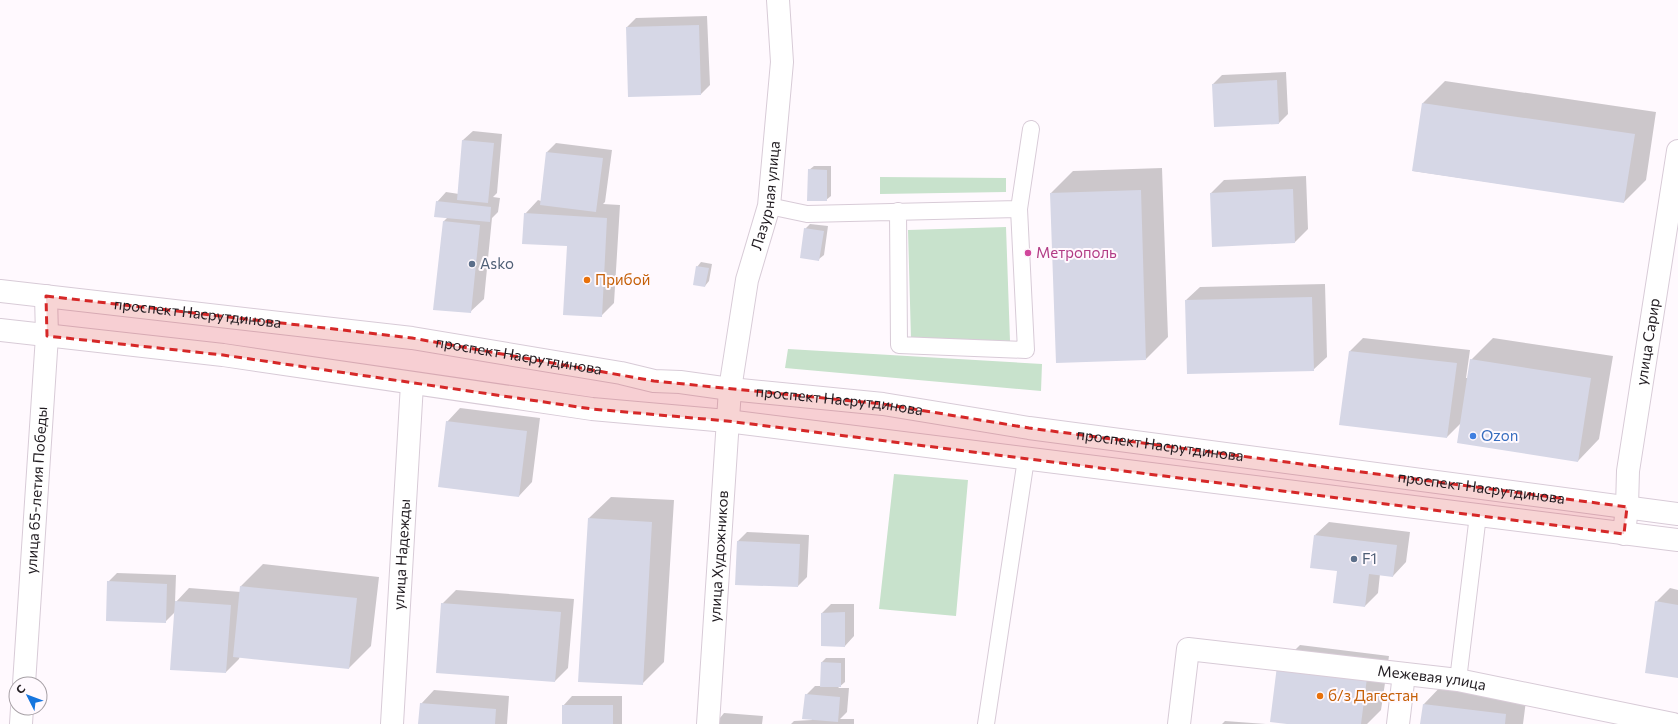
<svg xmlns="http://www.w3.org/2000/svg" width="1678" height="724" font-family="Commissioner,sans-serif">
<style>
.green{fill:#c8e2cc}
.shadow{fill:#0003}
.building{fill:#d6d7e6}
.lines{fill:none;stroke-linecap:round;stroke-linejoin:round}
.service-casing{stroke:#d8cbd7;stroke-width:18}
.minor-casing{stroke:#d8cbd7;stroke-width:24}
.secondary-casing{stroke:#d8cbd7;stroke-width:24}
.service{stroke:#fff;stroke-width:16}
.minor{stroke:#fff;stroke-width:22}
.secondary{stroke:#fff;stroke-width:22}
.marked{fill:#d62828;fill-opacity:0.2;stroke:#d62828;stroke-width:3;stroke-dasharray:8 5;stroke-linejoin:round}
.hotel-dot{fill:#d1479c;stroke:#fff9fe;stroke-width:1.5}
.service-dot{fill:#5c6f8a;stroke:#fff9fe;stroke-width:1.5}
.food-dot{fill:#e8710a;stroke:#fff9fe;stroke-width:1.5}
.shop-dot{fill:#3f7fe0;stroke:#fff9fe;stroke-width:1.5}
.labels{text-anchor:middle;stroke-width:4;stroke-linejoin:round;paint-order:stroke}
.street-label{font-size:15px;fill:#221d22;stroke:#fff9fe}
.hotel-label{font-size:15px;fill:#b23c85;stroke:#fff9fe;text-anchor:start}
.service-label{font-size:15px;fill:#4e5e75;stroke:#fff9fe;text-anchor:start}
.food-label{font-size:15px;fill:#c56008;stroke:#fff9fe;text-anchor:start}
.shop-label{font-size:15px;fill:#366cbe;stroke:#fff9fe;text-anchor:start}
</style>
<rect width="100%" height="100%" fill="#fff9fe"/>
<!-- green -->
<path class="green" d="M 880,177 L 1006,178 L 1006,192 L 880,194 Z
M 1006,227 L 1010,341 L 911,339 L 908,230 Z
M 788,349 L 1042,364 L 1041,391 L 785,368 Z
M 894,474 L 968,480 L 956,616 L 879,609 Z"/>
<!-- shadow -->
<path class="shadow" d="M 707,16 L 710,85 L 701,94 L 627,27 L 636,18 Z
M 1286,72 L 1288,114 L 1279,123 L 1213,84 L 1222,75 Z
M 1445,81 L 1656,112 L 1646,180 L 1624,202 L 1413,171 L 1423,103 Z
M 473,131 L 502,134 L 497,193 L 493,197 L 500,198 L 498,212 L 492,218 L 484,299 L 470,312 L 434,309 L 444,221 L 448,217 L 437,202 L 446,192 L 459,194 L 463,140 Z
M 556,143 L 612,150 L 605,202 L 603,204 L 620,205 L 614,303 L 601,316 L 568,245 L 525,214 L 538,200 L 541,201 L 547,152 Z
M 814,166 L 831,166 L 831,196 L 826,200 L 809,170 Z
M 1162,168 L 1168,337 L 1146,359 L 1051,193 L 1073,171 Z
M 1306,176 L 1308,229 L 1295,242 L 1211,193 L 1224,180 Z
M 810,224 L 828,226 L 824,255 L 819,259 L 805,229 Z
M 701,262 L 712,264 L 709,281 L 705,286 L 697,267 Z
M 1325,284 L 1327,357 L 1313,370 L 1186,300 L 1200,287 Z
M 1363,338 L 1470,350 L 1466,378 L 1468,378 L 1471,360 L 1493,338 L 1613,356 L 1599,439 L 1578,461 L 1461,423 L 1447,437 L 1340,424 L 1350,351 Z
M 460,408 L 540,418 L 532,482 L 519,496 L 447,422 Z
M 611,497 L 674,500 L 664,662 L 642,684 L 589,518 Z
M 1329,522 L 1410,532 L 1406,562 L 1393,576 L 1380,574 L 1378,593 L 1365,606 L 1338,570 L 1315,535 Z
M 747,532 L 809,535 L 807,577 L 798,586 L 736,584 L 738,541 Z
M 263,564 L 379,577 L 371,646 L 349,668 L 240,656 L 239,659 L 226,672 L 175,612 L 165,622 L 108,582 L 117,573 L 176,575 L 175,603 L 189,588 L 241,592 L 241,586 Z
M 1670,588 L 1678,590 L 1678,677 L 1656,602 Z
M 456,590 L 574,599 L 568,668 L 555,681 L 437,672 L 442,604 Z
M 831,604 L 854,604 L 854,636 L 845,646 L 822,645 L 822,613 Z
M 1300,645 L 1389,656 L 1381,710 L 1367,724 L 1295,724 L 1278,667 Z
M 826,658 L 845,658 L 845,682 L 838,688 L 849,688 L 847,712 L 840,719 L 854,719 L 854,724 L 791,724 L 794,721 L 812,720 L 806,695 L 815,686 L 821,686 L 822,662 Z
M 1445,682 L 1527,693 L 1523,724 L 1421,724 L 1424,704 Z
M 434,690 L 509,696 L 507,724 L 419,724 L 421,704 Z
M 572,696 L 622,696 L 622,724 L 563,724 L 563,706 Z
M 724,713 L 763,716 L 762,724 L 715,724 Z
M 1225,721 L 1266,724 L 1222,724 Z"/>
<!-- building -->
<path class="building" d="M 699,25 L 701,95 L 628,97 L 626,27 Z
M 1277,80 L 1279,124 L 1214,127 L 1212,84 Z
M 1422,103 L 1635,134 L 1624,203 L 1412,171 Z
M 462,140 L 494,143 L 488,203 L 457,200 Z
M 546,152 L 603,158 L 596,212 L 540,205 Z
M 808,169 L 827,170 L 827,201 L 807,201 Z
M 1293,189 L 1295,243 L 1212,247 L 1210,193 Z
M 1141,190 L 1146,360 L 1056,363 L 1050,193 Z
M 436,201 L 491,207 L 490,222 L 434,217 Z
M 524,213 L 607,218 L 602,317 L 563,315 L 567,246 L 522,244 Z
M 443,221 L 480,225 L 471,313 L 433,310 Z
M 804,228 L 824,231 L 819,261 L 800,258 Z
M 696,266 L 709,268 L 705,287 L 693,285 Z
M 1312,297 L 1314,371 L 1187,374 L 1185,300 Z
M 1349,351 L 1457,363 L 1447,438 L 1339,425 Z
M 1470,359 L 1591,378 L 1578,462 L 1457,443 Z
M 446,421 L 527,431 L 519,497 L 438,487 Z
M 588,518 L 652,522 L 643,685 L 578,682 Z
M 1314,535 L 1397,545 L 1393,577 L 1369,574 L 1365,607 L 1333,603 L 1337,571 L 1310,568 Z
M 737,541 L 800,544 L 798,587 L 735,585 Z
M 107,581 L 167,584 L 166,623 L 106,621 Z
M 240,586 L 357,598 L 349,669 L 233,657 Z
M 175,601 L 231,605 L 226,673 L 170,670 Z
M 1655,601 L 1678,605 L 1678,678 L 1645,673 Z
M 441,603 L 561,612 L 555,682 L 436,673 Z
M 845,612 L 845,647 L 821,646 L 821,613 Z
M 821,662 L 841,663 L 841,687 L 820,687 Z
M 1277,666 L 1367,678 L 1361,724 L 1287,724 L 1270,722 Z
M 805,694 L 840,697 L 838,722 L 802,719 Z
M 420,703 L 496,709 L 495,724 L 418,724 Z
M 1423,704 L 1506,714 L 1505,724 L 1420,724 Z
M 562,705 L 613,705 L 613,724 L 562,724 Z"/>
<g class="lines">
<!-- service casing -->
<g class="service-casing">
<path id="service" d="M 769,206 L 807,214 L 1019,209
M 898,211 L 899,345 L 1026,350 L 1019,209 L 1031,129
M 1458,680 L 1478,515
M 986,724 L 1026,459"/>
</g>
<!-- minor casing -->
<g class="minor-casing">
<g id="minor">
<path id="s1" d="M 1624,534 L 1627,507 L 1628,471 L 1678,151"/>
<path id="s2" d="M 24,684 L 47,336 L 46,296"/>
<path d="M 21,724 L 22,708"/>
<path id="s3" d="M 392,724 L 412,384"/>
<path id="s4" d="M 708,724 L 730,389 L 747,280 L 769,206 L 782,62 L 778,0"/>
<path id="s5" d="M 1179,724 L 1188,649 L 1458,680 L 1673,724"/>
<path d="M 1398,724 L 1404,674"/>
</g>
</g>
<!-- secondary casing -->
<g class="secondary-casing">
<g id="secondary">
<path id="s6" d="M 0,291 L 412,338 L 621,373 L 654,381 L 680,382 L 730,389 L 883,404 L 1029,428 L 1678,514"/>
<path d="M 0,330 L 223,355 L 592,409 L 727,421 L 1678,540"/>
</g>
</g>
<!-- service -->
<use href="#service" class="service"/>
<!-- minor -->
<use href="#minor" class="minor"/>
<!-- secondary -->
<use href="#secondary" class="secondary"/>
</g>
<!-- marked area -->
<path class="marked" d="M 46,296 L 412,338 L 654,381 L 883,404 L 1029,428 L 1627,507 L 1624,534 L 727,421 L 592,409 L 223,355 L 47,336 Z"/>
<!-- markers -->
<circle class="hotel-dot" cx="1028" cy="253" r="4"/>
<g class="service-dot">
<circle cx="472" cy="264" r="4"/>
<circle cx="1354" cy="559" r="4"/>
</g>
<g class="food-dot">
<circle cx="587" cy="280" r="4"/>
<circle cx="1320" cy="696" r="4"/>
</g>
<circle class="shop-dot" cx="1473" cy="436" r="4"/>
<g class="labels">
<!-- street labels -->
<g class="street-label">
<text dy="5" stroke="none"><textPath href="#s4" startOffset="533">Лазурная улица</textPath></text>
<text dy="5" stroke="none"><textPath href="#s6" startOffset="199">проспект Насрутдинова</textPath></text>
<text dy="5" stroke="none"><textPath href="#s1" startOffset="194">улица Сарир</textPath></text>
<text dy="5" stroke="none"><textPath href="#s6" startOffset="523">проспект Насрутдинова</textPath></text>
<text dy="5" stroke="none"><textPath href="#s6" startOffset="847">проспект Насрутдинова</textPath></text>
<text dy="5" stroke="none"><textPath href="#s6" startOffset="1171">проспект Насрутдинова</textPath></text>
<text dy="5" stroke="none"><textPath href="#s6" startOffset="1495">проспект Насрутдинова</textPath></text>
<text dy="5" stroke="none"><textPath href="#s2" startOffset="194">улица 65-летия Победы</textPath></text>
<text dy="5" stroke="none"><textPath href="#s3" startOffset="170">улица Надежды</textPath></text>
<text dy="5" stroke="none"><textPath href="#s4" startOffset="168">улица Художников</textPath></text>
<text dy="5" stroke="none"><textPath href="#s5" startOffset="321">Межевая улица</textPath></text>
</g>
<!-- hotel labels -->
<g class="hotel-label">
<text x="1036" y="258">Метрополь</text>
</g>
<!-- service labels -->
<g class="service-label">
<text x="480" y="269">Asko</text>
<text x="1362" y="564">F1</text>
</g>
<!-- food labels -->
<g class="food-label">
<text x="595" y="285">Прибой</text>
<text x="1328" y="701">б/з Дагестан</text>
</g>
<!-- shop labels -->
<g class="shop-label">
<text x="1481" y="441">Ozon</text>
</g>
</g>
<!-- north arrow -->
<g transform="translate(28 696) rotate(312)"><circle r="19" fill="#fff9fe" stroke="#a7a1a6"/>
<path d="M0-3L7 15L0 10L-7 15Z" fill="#1675de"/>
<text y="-6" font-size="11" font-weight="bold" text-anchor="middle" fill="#221d22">С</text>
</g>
</svg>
